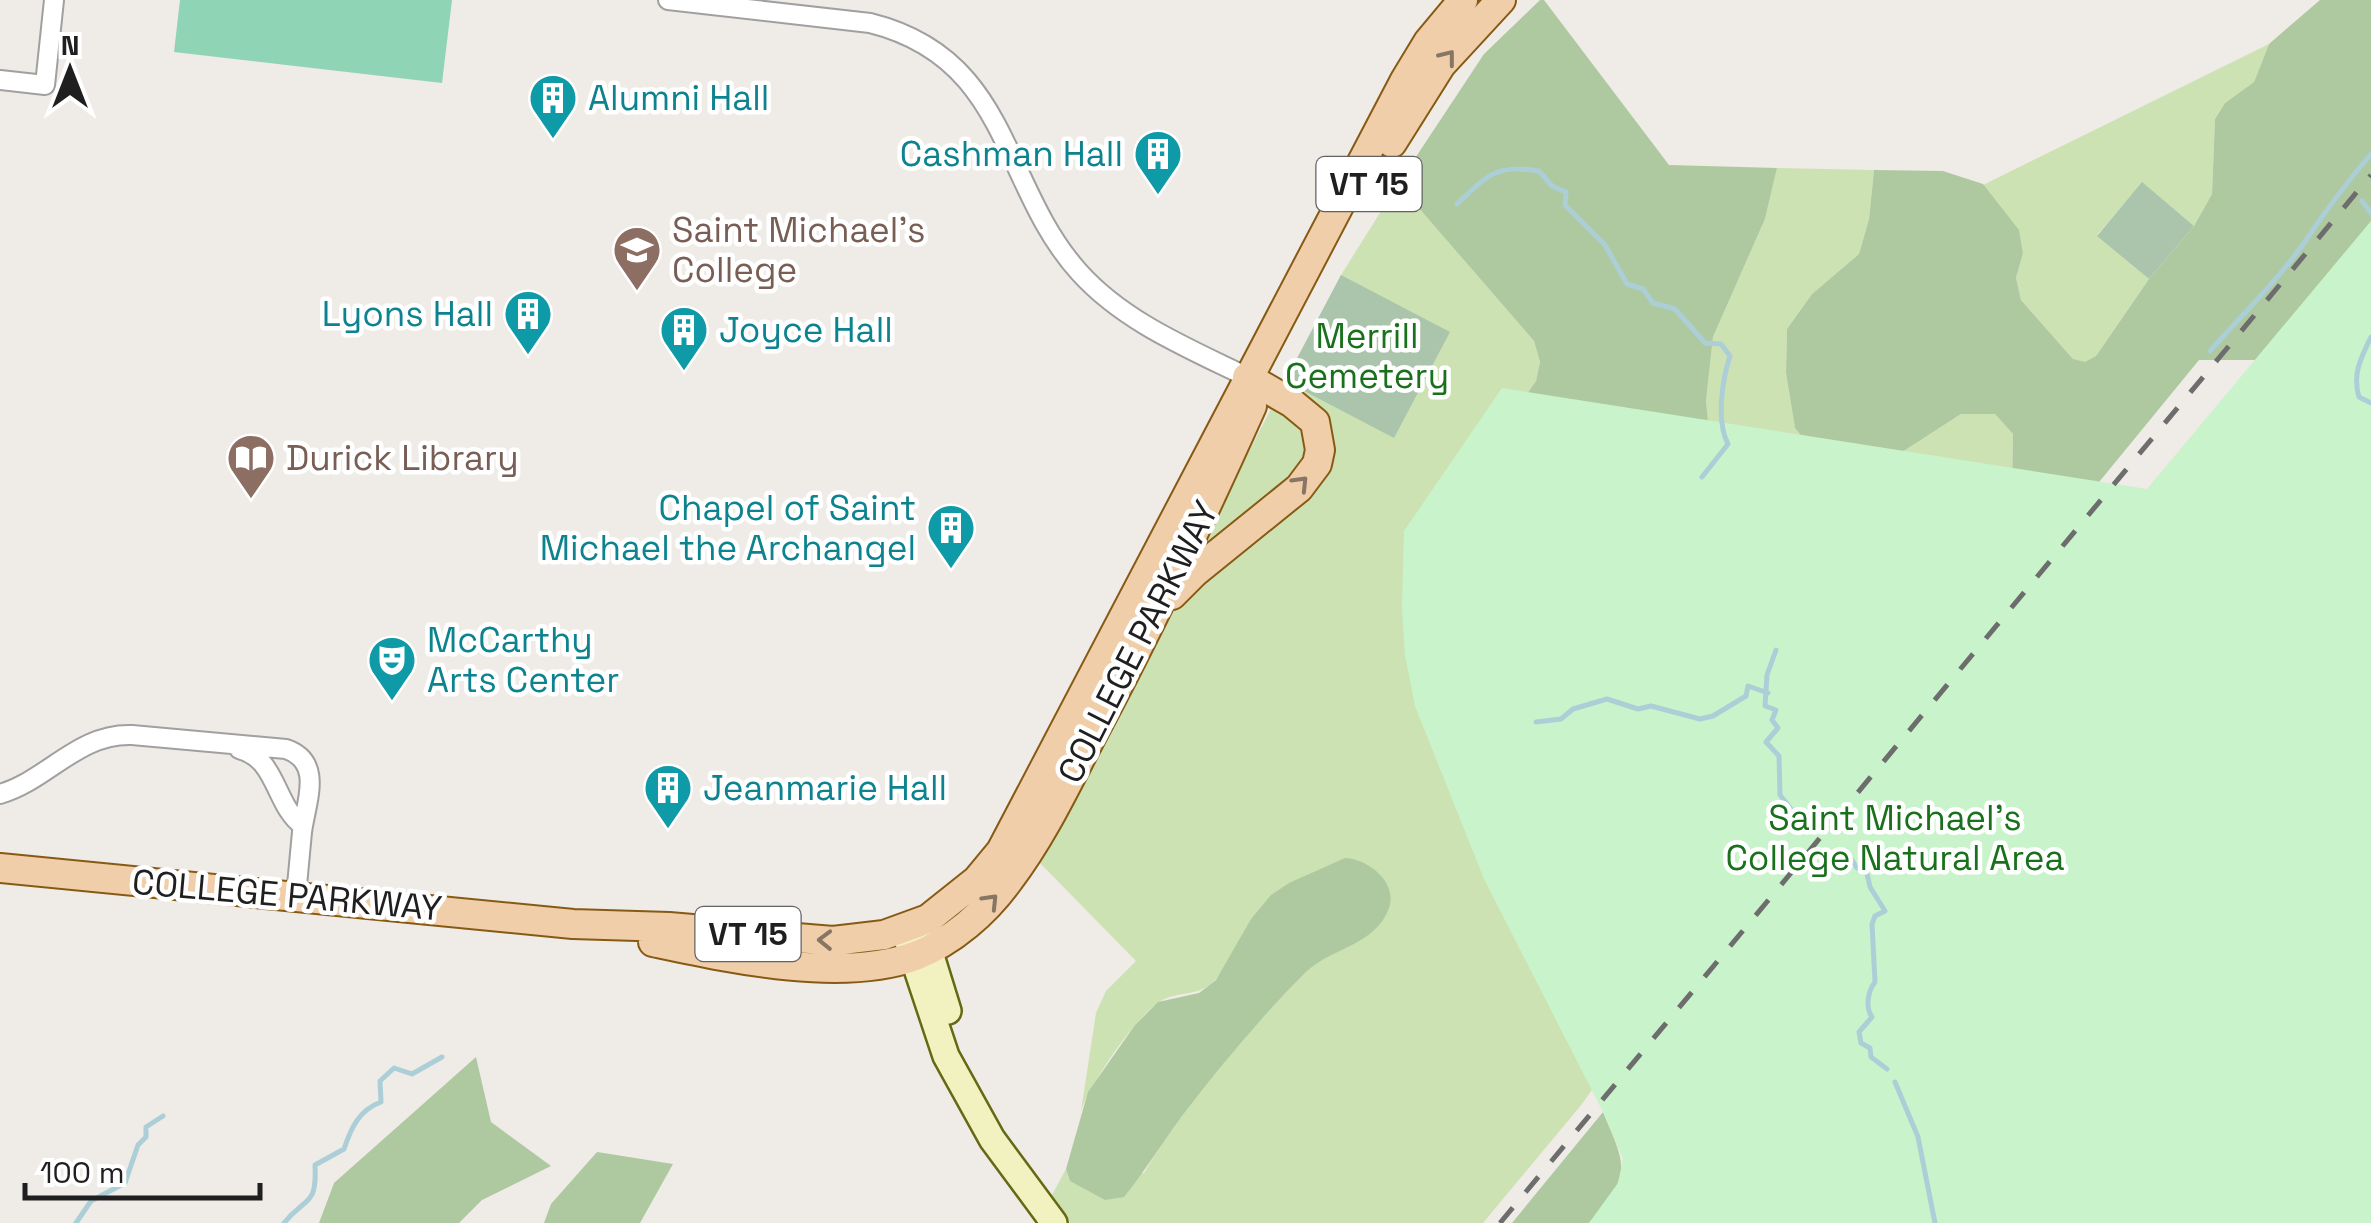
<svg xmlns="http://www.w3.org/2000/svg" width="2371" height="1223" font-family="'Space Grotesk',sans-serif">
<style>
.grass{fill:#cde2b3}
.forest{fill:#aec9a0}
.cemetery{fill:#abc5ad}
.park{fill:#c9f3ca}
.pitch{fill:#8ed4b5}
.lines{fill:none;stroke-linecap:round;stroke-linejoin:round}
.stream{stroke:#accfd7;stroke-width:5}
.minor-casing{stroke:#a0a0a0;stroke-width:22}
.secondary-casing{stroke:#656913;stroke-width:30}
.primary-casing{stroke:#875a13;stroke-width:32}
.minor{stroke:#fff;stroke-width:18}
.secondary{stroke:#f2f2c1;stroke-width:25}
.primary{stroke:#f0ceaa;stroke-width:28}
.rail{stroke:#6d6d6d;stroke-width:5;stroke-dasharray:20 20;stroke-linecap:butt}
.oneway{stroke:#887664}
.labels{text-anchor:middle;stroke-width:9;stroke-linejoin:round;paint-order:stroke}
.shield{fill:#fff;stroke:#626262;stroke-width:2.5}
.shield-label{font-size:32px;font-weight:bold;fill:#1f1f1f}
.culture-label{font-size:35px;fill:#0d838f;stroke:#fff;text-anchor:start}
.education-label{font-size:35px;fill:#785e54;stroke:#fff;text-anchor:start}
.park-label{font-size:35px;fill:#19711c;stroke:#fff}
.street-label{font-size:35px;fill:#1f1f1f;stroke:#fff}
</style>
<rect width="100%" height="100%" fill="#efebe7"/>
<!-- grass -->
<path class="grass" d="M 2269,44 L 2254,82 L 2225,103 L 2215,119 L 2212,194 L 2194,226 L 2142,183 L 2097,235 L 2149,279 L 2096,356 L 2084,363 L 2073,359 L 2021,300 L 2016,278 L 2023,253 L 2019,231 L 1983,185 Z
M 1777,168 L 1874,170 L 1869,219 L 1859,254 L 1812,294 L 1787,329 L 1786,373 L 1795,428 L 1825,465 L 1862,478 L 1961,414 L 1995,414 L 2013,434 L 2012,488 L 2023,515 L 2059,531 L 1816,819 L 1791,775 L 1777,659 L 1731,543 L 1713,469 L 1706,401 L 1713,337 L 1765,219 Z
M 1398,184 L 1534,341 L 1540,362 L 1536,381 L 1648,1011 L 1582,1104 L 1483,1223 L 1070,1223 L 1052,1195 L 1066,1169 L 1070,1181 L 1144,1173 C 1188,1099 1252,1026 1312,966 L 1251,919 C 1240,938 1230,964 1215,980 C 1199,998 1175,990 1158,1003 C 1134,1019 1090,1084 1081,1111 L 1096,1013 L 1106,991 L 1136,961 L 1036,859 L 1341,275 Z"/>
<!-- forest -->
<path class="forest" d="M 1540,0 L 1544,0 L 1669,165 L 1777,168 L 1765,219 L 1713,337 L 1706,401 L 1713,469 L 1445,514 L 1536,381 L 1540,362 L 1534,341 L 1398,184 L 1484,54 Z
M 2320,0 L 2371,0 L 2371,225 L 2260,360 L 2199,360 L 2059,531 L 2012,488 L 2013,434 L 1995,414 L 1961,414 L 1862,478 L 1825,465 L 1795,428 L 1786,373 L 1787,329 L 1812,294 L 1859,254 L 1869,219 L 1874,170 L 1943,171 L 1983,184 L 2019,230 L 2023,253 L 2016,278 L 2021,300 L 2073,359 L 2085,362 L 2096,356 L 2149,279 L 2194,226 L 2212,194 L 2215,119 L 2225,103 L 2254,82 L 2269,44 Z
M 1345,858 C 1368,859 1398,882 1389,908 C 1376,945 1331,948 1306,972 C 1262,1016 1220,1066 1182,1116 C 1162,1143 1145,1171 1124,1197 L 1105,1200 L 1070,1181 L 1066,1169 L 1088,1092 L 1135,1025 L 1158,1002 L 1199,993 L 1216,980 L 1251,919 L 1271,895 L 1289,883 Z
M 476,1057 L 491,1122 L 551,1166 L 482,1200 L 459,1223 L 319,1223 L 334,1183 Z
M 1603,1112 C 1627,1169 1632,1173 1589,1223 L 1512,1223 Z
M 597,1152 L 673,1164 L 640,1223 L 544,1223 L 551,1204 Z"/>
<!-- cemetery -->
<path class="cemetery" d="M 2142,182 L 2194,226 L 2149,279 L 2097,236 Z
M 1341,275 L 1450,332 L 1394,438 L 1285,381 Z"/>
<!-- park -->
<path class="park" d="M 2371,221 L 2371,1223 L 1589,1223 L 1618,1183 L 1623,1159 L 1603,1112 L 1484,879 L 1415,706 L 1405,655 L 1402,607 L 1404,531 L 1502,388 L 2147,489 Z"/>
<!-- pitch -->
<path class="pitch" d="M 180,0 L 452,0 L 442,83 L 174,52 Z"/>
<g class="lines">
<!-- stream -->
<path class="stream" d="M 2362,201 L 2371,213
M 1457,204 C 1488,175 1495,164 1539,171 L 1552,186 L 1566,192 L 1565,205 L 1605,245 L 1627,284 L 1643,289 L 1653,303 L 1675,309 L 1705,343 L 1721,344 L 1730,356 C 1722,381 1716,421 1728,444 L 1702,477
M 2371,337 C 2361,358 2352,374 2359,397 L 2371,403
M 2210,351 C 2240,317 2281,277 2306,240 C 2326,210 2348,181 2371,154
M 1776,650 L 1767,675 L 1765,706 L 1776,710 L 1772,720 L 1778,728 L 1766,742 L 1779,756 L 1780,795 L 1791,809
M 1536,722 L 1561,719 L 1573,709 L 1607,699 L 1638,709 L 1651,706 L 1700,719 L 1713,716 L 1746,696 L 1748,686 L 1768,693
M 1846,851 L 1857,868 L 1866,869 L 1870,887 L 1885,911 L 1875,916 L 1872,924 L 1875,982 C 1868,991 1865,1007 1872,1017 L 1859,1032 L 1861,1043 L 1870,1048 L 1871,1057 L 1887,1069
M 1895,1082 L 1918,1137 L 1935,1223
M 76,1223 L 91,1201 L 125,1183 L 138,1145 L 146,1137 L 146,1127 L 163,1116
M 284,1223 C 306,1196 317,1207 315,1165 L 344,1149 C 351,1128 359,1110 381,1102 L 380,1081 L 394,1068 L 412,1074 L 442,1057"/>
<!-- minor casing -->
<g class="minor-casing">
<path id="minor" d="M 668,0 L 870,23 C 1011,58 1000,184 1079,272 C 1124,322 1188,348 1247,377
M 0,80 L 45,85 L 54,0
M 239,749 C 278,759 274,805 303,826
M 0,794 C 48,780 78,733 132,735 L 286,749 C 324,762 306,802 302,832 C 300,853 298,874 296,896"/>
</g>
<!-- secondary casing -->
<g class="secondary-casing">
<path id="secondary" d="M 923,930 L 948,1011
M 907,939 L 946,1056 L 992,1139 L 1054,1223"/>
</g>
<!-- primary casing -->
<g class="primary-casing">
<path id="primary" d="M 1392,143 L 1441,65 L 1501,0
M 1172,595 L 1195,572 L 1299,488 L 1317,464 L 1320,450 L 1315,422 L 1292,403 L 1247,377
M 0,868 L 573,924 L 669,927 L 833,941 L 884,935 L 928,919 L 977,880 L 1001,851 L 1405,80 L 1428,42 L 1463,0
M 653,942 C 729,958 841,983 915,956 C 952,942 986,912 1009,880 C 1044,834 1069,779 1096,728 C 1152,623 1203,515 1252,406"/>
</g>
<!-- minor -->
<use href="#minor" class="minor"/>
<!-- secondary -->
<use href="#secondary" class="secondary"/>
<!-- primary -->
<use href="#primary" class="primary"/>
<!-- rail -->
<path class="rail" d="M 1500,1223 L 2371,175"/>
</g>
<!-- one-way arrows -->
<defs><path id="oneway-chevron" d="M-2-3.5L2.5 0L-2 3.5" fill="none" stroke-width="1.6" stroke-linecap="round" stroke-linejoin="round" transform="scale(2.5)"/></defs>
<g class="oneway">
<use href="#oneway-chevron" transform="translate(1448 57) rotate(-52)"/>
<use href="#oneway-chevron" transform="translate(1301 483) rotate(-46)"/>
<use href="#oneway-chevron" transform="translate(991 901) rotate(-46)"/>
<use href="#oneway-chevron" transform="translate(825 940) rotate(-179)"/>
</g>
<!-- icons -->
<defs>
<g id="building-pin" transform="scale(2.5)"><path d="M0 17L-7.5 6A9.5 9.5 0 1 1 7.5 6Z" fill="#0f9aa8" stroke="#fff"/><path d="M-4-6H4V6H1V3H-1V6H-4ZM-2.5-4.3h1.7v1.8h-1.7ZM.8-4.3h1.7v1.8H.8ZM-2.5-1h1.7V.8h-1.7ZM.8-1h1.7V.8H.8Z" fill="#fff"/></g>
<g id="university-pin" transform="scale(2.5)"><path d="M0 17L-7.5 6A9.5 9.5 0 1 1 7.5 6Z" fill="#8d6e63" stroke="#fff"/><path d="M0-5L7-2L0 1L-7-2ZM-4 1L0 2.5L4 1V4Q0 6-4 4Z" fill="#fff"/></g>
<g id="library-pin" transform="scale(2.5)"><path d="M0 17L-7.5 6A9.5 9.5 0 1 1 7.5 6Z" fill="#8d6e63" stroke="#fff"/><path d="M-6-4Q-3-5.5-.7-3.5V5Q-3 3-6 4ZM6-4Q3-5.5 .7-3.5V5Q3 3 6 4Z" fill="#fff"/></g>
<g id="theatre-pin" transform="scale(2.5)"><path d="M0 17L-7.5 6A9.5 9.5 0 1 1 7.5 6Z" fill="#0f9aa8" stroke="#fff"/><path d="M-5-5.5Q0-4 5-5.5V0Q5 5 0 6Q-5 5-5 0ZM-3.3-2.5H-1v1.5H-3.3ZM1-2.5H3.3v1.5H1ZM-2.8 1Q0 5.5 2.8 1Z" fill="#fff"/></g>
</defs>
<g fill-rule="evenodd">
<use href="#building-pin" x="553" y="98"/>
<use href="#building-pin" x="1158" y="154"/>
<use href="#university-pin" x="637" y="250"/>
<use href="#building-pin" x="528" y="314"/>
<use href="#building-pin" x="684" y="330"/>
<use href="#library-pin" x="251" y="458"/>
<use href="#building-pin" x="951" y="528"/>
<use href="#theatre-pin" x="392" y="660"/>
<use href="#building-pin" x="668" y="788"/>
</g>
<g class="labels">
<!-- shield labels -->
<g class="shield">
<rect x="1316.5" y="157" width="105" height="54" rx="8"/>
<rect x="695.5" y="907" width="105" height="54" rx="8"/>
</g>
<g class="shield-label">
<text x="1369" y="195">VT 15</text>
<text x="748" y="945">VT 15</text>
</g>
<!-- culture labels -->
<g class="culture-label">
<text x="588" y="110">Alumni Hall</text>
<text x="1123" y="166" text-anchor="end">Cashman Hall</text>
<text x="493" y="326" text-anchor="end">Lyons Hall</text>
<text x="719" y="342">Joyce Hall</text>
<text x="916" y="520" text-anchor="end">Chapel of Saint<tspan x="916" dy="40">Michael the Archangel</tspan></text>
<text x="427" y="652">McCarthy<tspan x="427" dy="40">Arts Center</tspan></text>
<text x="703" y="800">Jeanmarie Hall</text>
</g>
<!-- education labels -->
<g class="education-label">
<text x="672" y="242">Saint Michael's<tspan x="672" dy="40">College</tspan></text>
<text x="286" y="470">Durick Library</text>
</g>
<!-- park labels -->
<g class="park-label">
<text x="1367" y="348">Merrill<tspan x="1367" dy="40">Cemetery</tspan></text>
<text x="1895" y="830">Saint Michael's<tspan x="1895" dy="40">College Natural Area</tspan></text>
</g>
<!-- street labels -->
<g class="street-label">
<text transform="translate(1138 642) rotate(-63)" y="12">COLLEGE PARKWAY</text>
<text transform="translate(287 895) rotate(5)" y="12">COLLEGE PARKWAY</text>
</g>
</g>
<!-- north arrow -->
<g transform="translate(70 70)" stroke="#ffffff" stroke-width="8" paint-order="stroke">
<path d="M0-8L18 38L0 25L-18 38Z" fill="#1f1f1f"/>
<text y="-15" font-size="28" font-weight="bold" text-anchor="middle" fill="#1f1f1f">N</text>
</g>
<!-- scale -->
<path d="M25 1183v15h235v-15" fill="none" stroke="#1f1f1f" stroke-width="5"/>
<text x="40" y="1183" font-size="30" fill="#1f1f1f" stroke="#ffffff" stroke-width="8" paint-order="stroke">100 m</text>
</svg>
